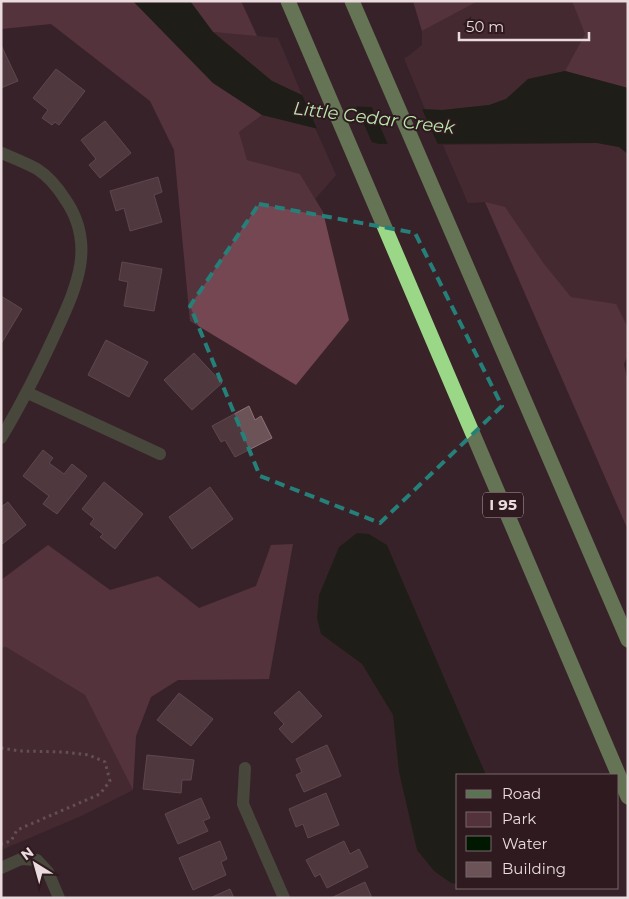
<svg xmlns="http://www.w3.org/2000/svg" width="629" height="899" font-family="Montserrat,sans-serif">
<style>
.green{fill:#54323b}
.forest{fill:#754753}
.water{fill:#011800}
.pier{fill:#392329}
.building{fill:#6b5358;stroke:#8d7278}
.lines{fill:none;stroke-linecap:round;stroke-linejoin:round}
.path{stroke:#978589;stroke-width:3;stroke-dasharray:2.5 4;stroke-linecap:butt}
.minor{stroke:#5a7353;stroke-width:12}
.highway{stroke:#9ad888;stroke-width:15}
.marked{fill:none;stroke:#258079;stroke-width:4;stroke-dasharray:10 6;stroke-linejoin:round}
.labels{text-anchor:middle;stroke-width:4;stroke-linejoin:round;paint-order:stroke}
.shield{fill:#2e1a1f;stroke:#b2a1a5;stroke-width:1}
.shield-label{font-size:15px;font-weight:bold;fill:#eadbde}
.water-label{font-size:18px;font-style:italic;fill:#baeaad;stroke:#2e1a1f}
</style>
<rect width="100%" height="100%" fill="#392329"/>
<!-- green -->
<path class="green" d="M 478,1 L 572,1 L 585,34 L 565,71 L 528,79 L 506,99 L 490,105 L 443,110 L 425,109 L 404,58 L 407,57 L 422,45 L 422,31 Z
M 213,32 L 278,38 L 302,95 L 272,81 Z
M 262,115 L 315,128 L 336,175 L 315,199 L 300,174 L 247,160 L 239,132 Z
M 597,143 L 619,147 L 628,154 L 628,328 L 615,304 L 571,297 L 485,202 L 468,203 L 443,145 Z
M 6,647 L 85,695 L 133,790 L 81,816 L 1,850 L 1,648 Z"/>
<!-- forest -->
<path class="forest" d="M 1,1 L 133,1 L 213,83 L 262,115 L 239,132 L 247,160 L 300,174 L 323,212 L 349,320 L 296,385 L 190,321 L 174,150 L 150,101 L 51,24 L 1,29 Z
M 190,1 L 241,1 L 257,36 L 213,32 Z
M 413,1 L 478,1 L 422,31 Z
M 572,1 L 628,1 L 628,88 L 565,71 L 585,34 Z
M 485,202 L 505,207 L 544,264 L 571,297 L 616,304 L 628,328 L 628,355 L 624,364 L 628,382 L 628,530 Z
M 293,544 L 269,679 L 178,680 L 151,697 L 136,736 L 133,790 L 85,695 L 6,647 L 1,648 L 1,580 L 48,545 L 110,590 L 158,576 L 199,608 L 256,586 L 271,545 Z"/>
<!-- water -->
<path class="water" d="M 133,1 L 190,1 L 213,32 L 272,81 L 323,105 L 442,110 L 489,105 L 506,99 L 528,79 L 565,71 L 628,88 L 628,154 L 619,147 L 597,143 L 379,144 L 262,115 L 213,83 Z
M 357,533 L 369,534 L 387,545 L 486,775 L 458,775 L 458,884 L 451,883 L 434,871 L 417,850 L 399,772 L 393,715 L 362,664 L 321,634 L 317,618 L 319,595 L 339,547 Z"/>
<!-- pier -->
<path class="pier" d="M 301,92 L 323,103 L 355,104 L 373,145 L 318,131 Z
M 371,105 L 421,107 L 439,147 L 389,147 Z"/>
<!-- building -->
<path class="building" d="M 1,45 L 18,81 L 1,88 Z
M 56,69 L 85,91 L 59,125 L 55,122 L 52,125 L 42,118 L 48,110 L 33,98 Z
M 105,121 L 131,153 L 100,178 L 89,165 L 96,159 L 81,140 Z
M 158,177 L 162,192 L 154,195 L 162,222 L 130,231 L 124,208 L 116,211 L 110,191 Z
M 122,262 L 162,269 L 154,311 L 124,306 L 128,282 L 119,280 Z
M 1,296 L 22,309 L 1,344 Z
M 106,340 L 148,362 L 129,397 L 88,375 Z
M 194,353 L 222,383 L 192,410 L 164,380 Z
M 249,406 L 255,420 L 261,416 L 272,438 L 235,457 L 225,440 L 221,442 L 212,426 Z
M 43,450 L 53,458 L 49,463 L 64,474 L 72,464 L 87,476 L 57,514 L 43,504 L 49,496 L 23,476 Z
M 104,482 L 143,514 L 115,549 L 100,537 L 103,534 L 90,524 L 94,519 L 82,509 Z
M 210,487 L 233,519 L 192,549 L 169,517 Z
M 8,502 L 26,525 L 1,545 L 1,507 Z
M 299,691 L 322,716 L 292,743 L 279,729 L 284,724 L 274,713 Z
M 179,693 L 213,719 L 191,746 L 157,720 Z
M 327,745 L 341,776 L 304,792 L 296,775 L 302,772 L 296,759 Z
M 147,755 L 194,760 L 191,780 L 182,780 L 181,793 L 143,789 Z
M 326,793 L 339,825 L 308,838 L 303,824 L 296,827 L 289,809 Z
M 201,798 L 210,818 L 203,821 L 208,831 L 178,844 L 165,814 Z
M 220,841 L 227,859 L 221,862 L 226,875 L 193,890 L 179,858 Z
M 344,841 L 350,854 L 359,849 L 368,867 L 327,888 L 320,874 L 315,877 L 306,860 Z
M 365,882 L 372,898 L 331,898 Z
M 230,889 L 234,898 L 210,898 Z"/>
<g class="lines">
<!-- path -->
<path class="path" d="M 1,748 L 20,751 L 64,752 L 89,755 L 105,762 L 110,781 L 100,794 L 17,830 L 11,841 L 1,844"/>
<!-- minor -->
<path class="minor" d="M 28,393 L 160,454
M 1,438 C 22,403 39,369 56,332 C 76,288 97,245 65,199 C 58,188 48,176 37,169 C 26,163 13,158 2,153
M 245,768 L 243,804 L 284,898
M 1,868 L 21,859 L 37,860 L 48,872 L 59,898"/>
<!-- highway -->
<path class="highway" d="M 288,1 L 628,797
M 352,1 L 628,640"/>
</g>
<!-- marked area -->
<path d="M0 0H629V899H0ZM 259,204 L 415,233 L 502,406 L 380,523 L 260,476 L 190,306 Z" fill="#392329" fill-opacity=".55" fill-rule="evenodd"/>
<path class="marked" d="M 259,204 L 415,233 L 502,406 L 380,523 L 260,476 L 190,306 Z"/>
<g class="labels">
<!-- shield labels -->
<rect class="shield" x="483" y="492.5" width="40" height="25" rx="4"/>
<g class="shield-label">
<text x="503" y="510">I 95</text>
</g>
<!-- water labels -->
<g class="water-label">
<text transform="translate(374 118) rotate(7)" y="6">Little Cedar Creek</text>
</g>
</g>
<!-- border -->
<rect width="629" height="899" fill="none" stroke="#eadbde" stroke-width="5"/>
<!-- legend -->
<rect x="456" y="774" width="162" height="115" fill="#2e1a1f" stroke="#79676b"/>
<rect x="466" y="790" width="25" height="8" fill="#5a7353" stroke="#79676b"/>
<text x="502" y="799" font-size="15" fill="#eadbde">Road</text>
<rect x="466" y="812" width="25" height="15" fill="#54323b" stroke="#79676b"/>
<text x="502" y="824" font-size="15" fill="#eadbde">Park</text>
<rect x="466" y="836" width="25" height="15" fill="#011800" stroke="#79676b"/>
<text x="502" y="849" font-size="15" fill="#eadbde">Water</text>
<rect x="466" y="862" width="25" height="15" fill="#6b5358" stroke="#79676b"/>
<text x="502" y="874" font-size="15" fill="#eadbde">Building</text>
<!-- north arrow -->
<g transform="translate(35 864) rotate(323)" stroke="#2e1a1f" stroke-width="4" paint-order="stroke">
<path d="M0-4L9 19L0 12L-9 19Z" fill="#eadbde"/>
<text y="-8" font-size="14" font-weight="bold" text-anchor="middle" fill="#eadbde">N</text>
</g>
<!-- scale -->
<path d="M459 32v8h130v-8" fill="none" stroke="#eadbde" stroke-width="2.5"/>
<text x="466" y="32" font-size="15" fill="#eadbde" stroke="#2e1a1f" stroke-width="4" paint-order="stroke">50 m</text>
</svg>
